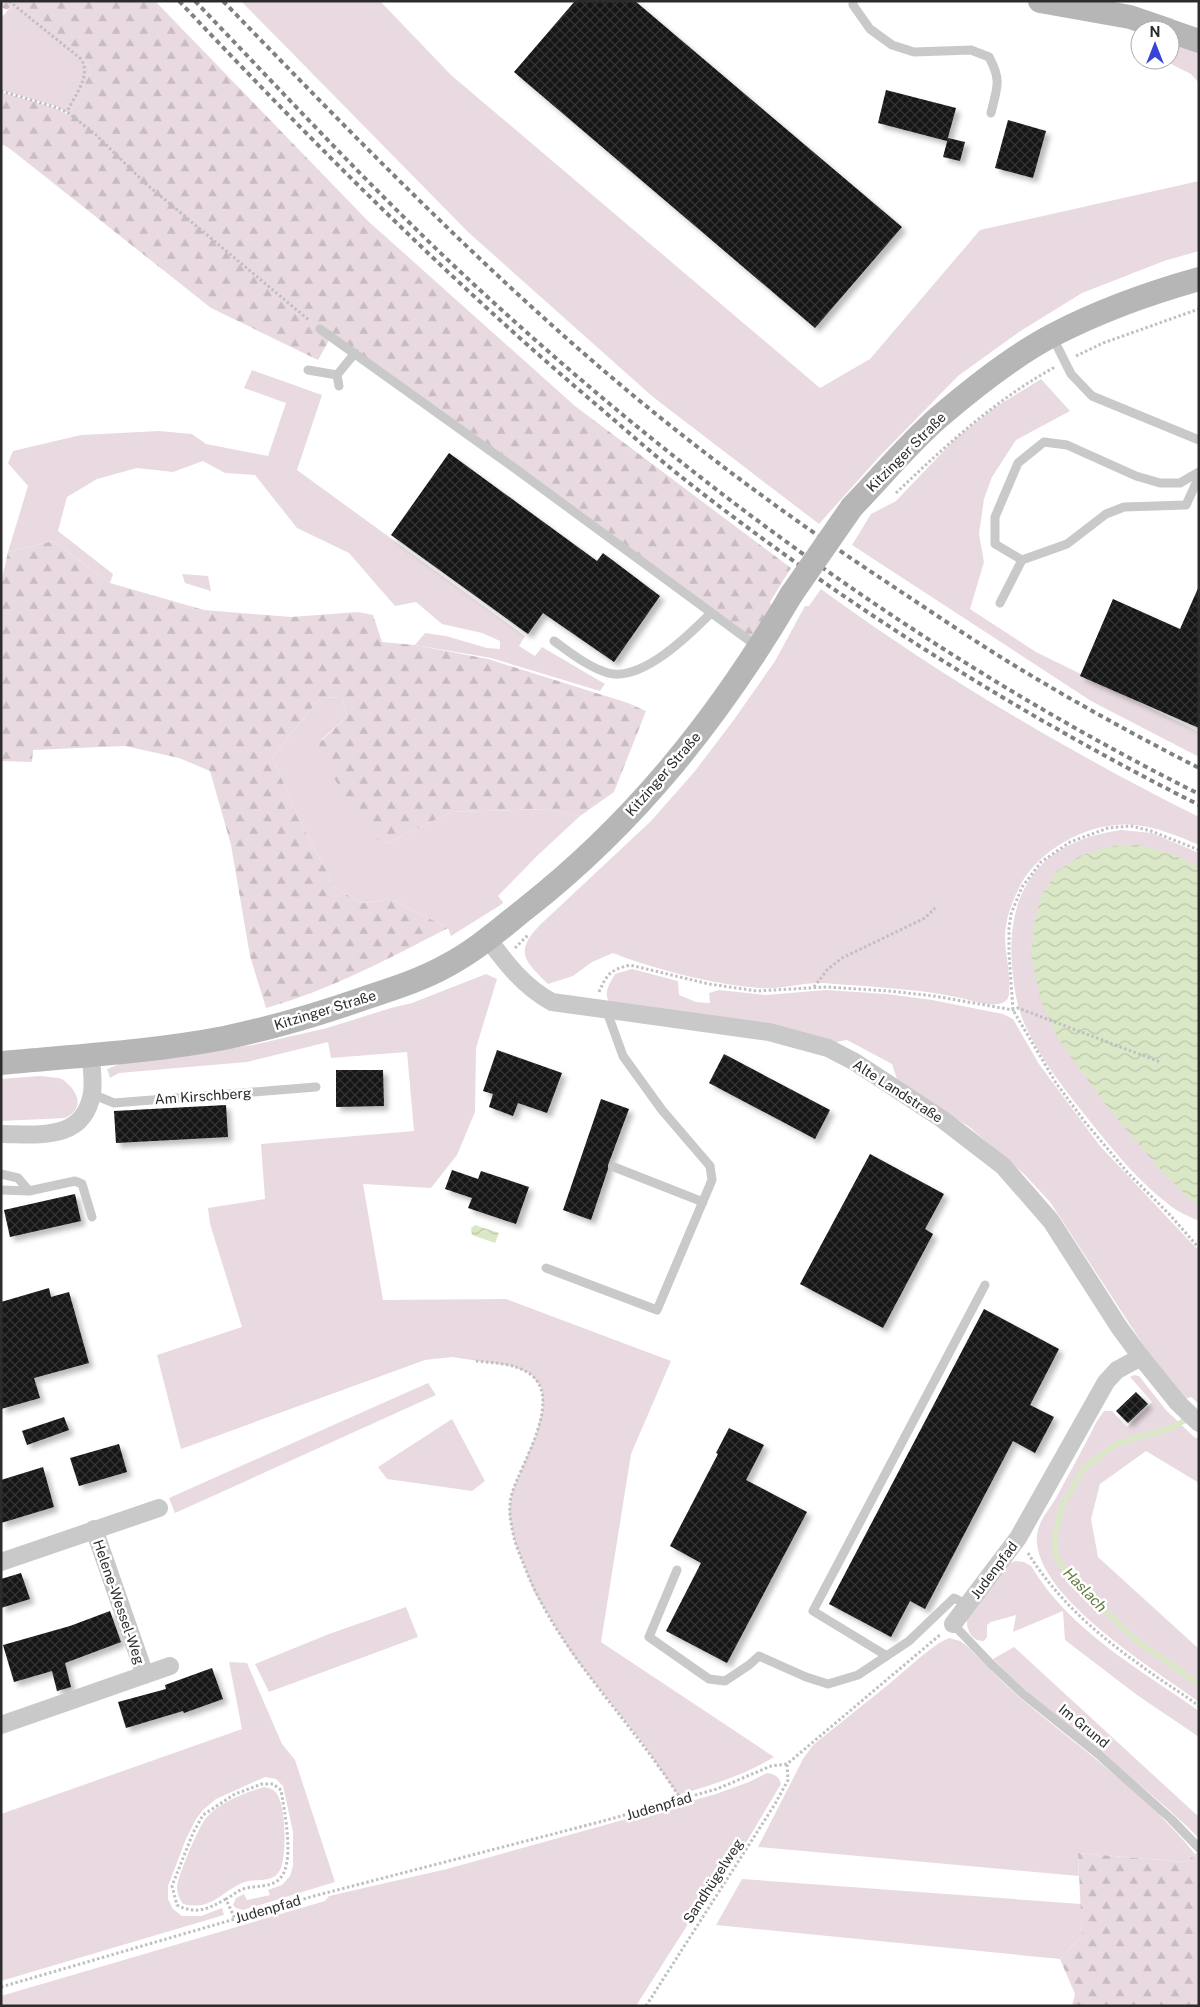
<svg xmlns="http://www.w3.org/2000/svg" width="1200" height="2007" font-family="'Public Sans',sans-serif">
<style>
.green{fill:#e9dae2}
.forest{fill:url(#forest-firs)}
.water{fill:url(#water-waves)}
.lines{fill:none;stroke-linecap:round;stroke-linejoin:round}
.stream{stroke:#dbe8c7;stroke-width:5.5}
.building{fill:url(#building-cross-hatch);filter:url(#shadow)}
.path{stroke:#c0c0c0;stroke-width:3;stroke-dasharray:2.5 2.5;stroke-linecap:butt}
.lane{stroke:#c9c9c9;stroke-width:9}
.street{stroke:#c9c9c9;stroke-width:18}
.secondary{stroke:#b6b6b6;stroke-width:24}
.rail{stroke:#818181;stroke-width:4;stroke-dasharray:5 4;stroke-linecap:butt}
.secondary-bridge{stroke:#b6b6b6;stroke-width:24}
.labels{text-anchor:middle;stroke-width:5;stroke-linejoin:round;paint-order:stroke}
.street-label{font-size:14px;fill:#2c2c2c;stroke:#fff}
.water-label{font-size:15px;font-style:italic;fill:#637c3b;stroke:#fff}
</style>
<defs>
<pattern id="forest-firs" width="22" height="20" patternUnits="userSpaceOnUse" patternTransform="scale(1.25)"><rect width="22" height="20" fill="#e9dae2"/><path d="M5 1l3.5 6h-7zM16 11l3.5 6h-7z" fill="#c8bbc2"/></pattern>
<pattern id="water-waves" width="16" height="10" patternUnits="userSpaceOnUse" patternTransform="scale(1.25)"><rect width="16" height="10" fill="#dbe8c7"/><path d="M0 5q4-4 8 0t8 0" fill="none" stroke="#bcc7ab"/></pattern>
<pattern id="building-cross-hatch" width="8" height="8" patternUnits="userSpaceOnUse" patternTransform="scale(1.25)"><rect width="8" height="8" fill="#131313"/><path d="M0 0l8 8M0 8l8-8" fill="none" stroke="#363636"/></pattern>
<filter id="shadow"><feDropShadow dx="4.5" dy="4.5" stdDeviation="2.5" flood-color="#0004"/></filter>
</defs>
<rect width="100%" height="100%" fill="#fff"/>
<!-- green -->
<path class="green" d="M 16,1 L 83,55 L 91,72 L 70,114 L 56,106 L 1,90 L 1,18 Z
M 241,1 L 380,1 L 451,75 L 820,388 L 870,359 L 980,230 L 1199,181 L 1199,251 L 1164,261 L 1082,293 L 1019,332 L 958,376 L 879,457 L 819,524 L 653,397 L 468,232 Z
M 1170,36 L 1199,50 L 1199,83 L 1191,74 L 1163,60 L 1170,60 Z
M 252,370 L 322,395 L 297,470 L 525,636 L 519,646 L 535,656 L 542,647 L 605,684 L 600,691 L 491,658 L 415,645 L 425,633 L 446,636 L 487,648 L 500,649 L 500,641 L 482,633 L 442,624 L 416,602 L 395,606 L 349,553 L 297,528 L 255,475 L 225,473 L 203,461 L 173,472 L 137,468 L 97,479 L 67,497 L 58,531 L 113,574 L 110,583 L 53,541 L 8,552 L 28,486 L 8,463 L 13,451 L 81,435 L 159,431 L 192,434 L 206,444 L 268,456 L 286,403 L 244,388 Z
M 1041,379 L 1070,411 L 1016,440 L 992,477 L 984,499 L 979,534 L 984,562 L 970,609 L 1036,652 L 1199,732 L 1199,757 L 1091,701 L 852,545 L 871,514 L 896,501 L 954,440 L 994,408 Z
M 182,574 L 208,576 L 211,591 L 185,583 Z
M 821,589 C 940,676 1067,751 1199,817 L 1199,845 C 1178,836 1157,827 1134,825 C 1091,821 1040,848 1020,886 C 1015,896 1009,910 1007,921 C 1001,945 1012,970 1009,993 C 1009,997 1007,1001 1004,1002 C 991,1009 969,999 956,997 C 913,988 868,987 824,983 C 802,982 780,990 759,988 C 716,985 653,969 613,953 L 592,962 L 573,976 L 548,984 C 525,961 513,952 541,924 L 651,821 L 695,771 L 733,721 L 775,661 L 805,606 L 809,606 Z
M 321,697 L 342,698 L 347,716 L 321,740 L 386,844 L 451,812 L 547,809 L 580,816 L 537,856 L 498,896 L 503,902 L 502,904 L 451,936 L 448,928 L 391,899 L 363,903 L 336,889 L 304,829 L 272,757 Z
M 1121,830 L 1152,833 L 1199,853 L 1199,1221 C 1190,1217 1180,1213 1172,1207 C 1141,1184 1117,1155 1093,1125 C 1068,1094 1042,1062 1025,1025 C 1016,1005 1014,987 1012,966 C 1006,887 1042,841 1121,830 Z
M 632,969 L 678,981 L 679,995 L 696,1002 L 710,1003 L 709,993 L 719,990 L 766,995 L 826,990 L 887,994 L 932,1000 L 1003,1014 L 1013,1019 L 1039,1064 L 1100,1146 L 1199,1251 L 1199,1404 L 1191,1397 L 1185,1399 L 1157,1366 L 1050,1202 L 1024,1174 L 968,1126 L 898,1082 L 892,1064 L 847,1040 L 826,1044 L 611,1005 C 602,994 609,985 615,974 Z
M 486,974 L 497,979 L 476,1048 L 475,1112 L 457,1155 L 431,1188 L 363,1184 L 383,1300 L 506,1299 L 671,1361 L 631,1454 L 601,1642 L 774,1757 C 744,1775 712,1785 678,1795 L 644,1745 L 572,1654 L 534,1592 L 514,1539 L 509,1514 L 512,1492 L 536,1435 L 543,1409 L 542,1389 L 531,1374 L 512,1366 L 452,1357 L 425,1360 L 181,1449 L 157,1355 L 242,1327 L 210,1224 L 208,1208 L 265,1199 L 261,1144 L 414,1131 L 407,1052 L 331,1058 L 328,1042 L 247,1062 L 119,1073 L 110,1078 L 107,1069 L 122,1063 L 253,1045 L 327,1028 L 391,1008 L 412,1003 Z
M 39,1076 C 46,1077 56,1077 62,1079 C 65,1081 69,1085 71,1087 C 82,1100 79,1111 65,1118 L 1,1121 L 1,1079 Z
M 1134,1375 L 1139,1376 L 1166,1410 L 1194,1437 L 1199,1439 L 1199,1483 L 1146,1451 L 1100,1484 L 1091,1519 L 1098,1557 L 1199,1649 L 1199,1702 C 1156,1670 1031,1595 1037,1535 C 1039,1520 1049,1510 1056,1498 C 1070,1472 1084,1447 1097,1421 L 1104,1411 L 1112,1411 L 1127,1427 L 1152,1402 L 1130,1377 Z
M 428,1383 L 436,1395 L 175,1513 L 169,1498 Z
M 452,1419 L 485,1481 L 472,1491 L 387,1479 L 378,1467 Z
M 1015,1561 L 1024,1562 L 1031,1566 C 1070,1631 1138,1668 1199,1711 L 1199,1737 L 1137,1695 L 1065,1640 L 1063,1611 L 1013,1632 L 1016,1615 L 991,1622 L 987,1625 L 987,1637 L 984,1641 C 973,1642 966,1631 967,1620 L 1009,1564 Z
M 406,1607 L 418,1637 L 269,1692 L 255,1664 L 329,1634 Z
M 949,1638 L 960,1641 L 967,1646 C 984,1663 1001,1681 1019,1697 C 1079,1748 1145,1792 1195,1854 L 1185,1862 L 1078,1853 L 1079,1876 L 758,1847 L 803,1759 L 813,1745 L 889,1684 L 924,1654 L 939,1643 Z
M 1014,1647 L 1199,1817 L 1199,1838 C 1134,1774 1057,1724 993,1659 Z
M 229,1662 L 247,1663 L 282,1744 L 295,1760 L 335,1882 L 243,1910 L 236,1908 L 233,1905 L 236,1898 L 244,1894 L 247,1900 L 270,1895 L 268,1890 L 282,1885 L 290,1876 L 293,1866 L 293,1832 L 283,1786 L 276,1779 L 265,1777 L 216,1799 L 203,1810 L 196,1819 L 186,1839 L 168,1886 L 168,1899 L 173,1909 L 182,1916 L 201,1916 L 222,1908 L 224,1915 L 1,1981 L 1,1814 L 242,1729 Z
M 767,1773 C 774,1774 779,1776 781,1784 L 735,1861 L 702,1902 L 636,2006 L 1,2006 L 1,1996 L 325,1901 L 329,1896 L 447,1869 L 716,1794 L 749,1782 Z
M 264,1787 C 269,1788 274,1789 277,1794 C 286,1807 287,1856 280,1870 C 272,1885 254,1877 242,1883 C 220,1893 211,1911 183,1904 C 179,1898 177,1894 177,1886 C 179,1873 198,1828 206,1818 C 220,1802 244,1793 264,1787 Z
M 742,1879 L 1081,1904 L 1082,1936 L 1060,1959 L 716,1925 Z"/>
<!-- forest -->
<path class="forest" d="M 1,1 L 155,1 L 368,221 L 575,406 L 791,568 L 770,602 L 772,607 L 752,640 L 332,335 L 318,360 L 211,308 L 9,148 L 1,144 L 1,92 L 55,108 L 69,115 L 91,72 L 83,55 L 16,2 L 7,10 L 1,7 Z
M 53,541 L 110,583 L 204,610 L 291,617 L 358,612 L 373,615 L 382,642 L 415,645 L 488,659 L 628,703 L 646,711 L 614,792 L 580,816 L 547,809 L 451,812 L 386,844 L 373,838 L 317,752 L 321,741 L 347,716 L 342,698 L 321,697 L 272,757 L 304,829 L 336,889 L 363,903 L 391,899 L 448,928 C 390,958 330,990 266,1008 L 250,956 L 231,845 L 210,771 L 179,758 L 125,746 L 33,750 L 32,762 L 1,761 L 1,583 L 8,552 Z
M 1199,1851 L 1199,2006 L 1072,2006 L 1075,1994 L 1060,1959 L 1082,1936 L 1078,1853 L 1185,1862 Z"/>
<!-- water -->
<path class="water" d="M 1140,845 L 1172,854 L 1199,867 L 1199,1208 L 1160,1169 L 1111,1112 L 1059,1040 L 1041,1001 L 1031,955 L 1035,919 L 1042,895 L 1057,871 L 1082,855 L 1113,846 Z
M 475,1225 L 499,1233 L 495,1243 L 472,1235 L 471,1228 Z"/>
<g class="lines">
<!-- stream -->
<path class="stream" d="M 1190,1418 L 1170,1428 L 1116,1444 L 1083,1469 L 1061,1508 L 1054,1539 L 1057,1558 L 1068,1576 L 1138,1642 L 1199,1684"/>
</g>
<!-- building -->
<path class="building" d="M 575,1 L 635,1 L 902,227 L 815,328 L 514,72 Z
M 886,90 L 956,108 L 947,141 L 878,123 Z
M 1008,120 L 1046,131 L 1033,178 L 995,168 Z
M 948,138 L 965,142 L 960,161 L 943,157 Z
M 449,453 L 597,561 L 603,553 L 660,596 L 614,662 L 543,613 L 528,634 L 391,535 Z
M 1199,586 L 1199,728 L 1080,676 L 1113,599 L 1180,629 Z
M 497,1050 L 562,1073 L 547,1113 L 518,1103 L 513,1116 L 489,1107 L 493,1094 L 483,1091 Z
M 724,1054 L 830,1110 L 815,1139 L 709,1083 Z
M 336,1070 L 383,1070 L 384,1106 L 336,1107 Z
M 601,1099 L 629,1109 L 608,1165 L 608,1169 L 591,1220 L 563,1210 Z
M 226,1105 L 228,1137 L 116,1143 L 114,1111 Z
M 870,1154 L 944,1194 L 925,1229 L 933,1234 L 883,1328 L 800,1284 Z
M 452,1170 L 478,1179 L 481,1171 L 529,1187 L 516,1224 L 468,1208 L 472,1198 L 445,1189 Z
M 75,1194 L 81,1221 L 10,1237 L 4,1210 Z
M 49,1288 L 51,1297 L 69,1292 L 89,1363 L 34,1378 L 40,1398 L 1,1409 L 1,1302 Z
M 984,1309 L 1059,1349 L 1030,1405 L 1054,1417 L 1035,1453 L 1013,1441 L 925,1609 L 910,1601 L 891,1637 L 829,1604 Z
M 1136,1392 L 1148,1404 L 1128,1423 L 1116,1411 Z
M 64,1417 L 69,1430 L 27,1445 L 22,1431 Z
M 729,1428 L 764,1445 L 746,1480 L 807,1512 L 727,1663 L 666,1631 L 701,1563 L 670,1546 L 718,1454 L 716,1453 Z
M 119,1444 L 127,1472 L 79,1486 L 70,1458 Z
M 43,1467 L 54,1507 L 1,1523 L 1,1480 Z
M 21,1573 L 30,1599 L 1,1608 L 1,1579 Z
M 110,1611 L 121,1642 L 65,1663 L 71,1687 L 57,1691 L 52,1671 L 14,1682 L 3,1645 L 70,1626 Z
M 212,1668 L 223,1699 L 184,1713 L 183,1711 L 126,1728 L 118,1702 L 166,1689 L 165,1685 Z"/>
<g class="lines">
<!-- path -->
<path class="path" d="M 9,1 L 81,59 C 92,76 74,96 67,112
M 1,91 L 55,107 L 67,112 L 95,134 L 145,183 L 310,321
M 1076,356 L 1103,343 L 1199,309
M 896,493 C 945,446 995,400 1055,367
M 1199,850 L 1151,831 L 1131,826 L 1108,828 L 1070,842 L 1041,862 L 1022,887 L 1011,914 L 1009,928 L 1009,954 L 1013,1010 L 1056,1083 L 1085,1122 L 1128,1173 L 1170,1215 L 1199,1248
M 515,948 L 528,935
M 814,987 L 827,970 L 842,958 L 925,918 L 935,908
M 599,992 C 607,974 610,970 630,965 L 709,984 L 757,991 L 827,987 L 889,991 L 934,996 L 1013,1010 L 1018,1008 L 1160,1062
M 476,1361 C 493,1363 515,1363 530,1374 C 564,1398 521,1464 512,1493 C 508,1507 510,1519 513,1533 C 515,1544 520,1555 524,1565 C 550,1633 599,1687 642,1744 C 656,1762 669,1781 681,1799
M 1028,1553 C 1056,1598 1096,1634 1139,1664 C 1158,1679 1179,1691 1199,1706
M 226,1899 C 208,1909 196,1915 177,1905 L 172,1886 L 193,1833 L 203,1815 L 235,1794 L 262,1784 L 273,1784 L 281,1790 C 284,1810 297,1868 277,1881 C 267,1888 255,1885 243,1889 C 237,1891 232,1896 226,1899 L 235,1919
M 1,1987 L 314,1896 L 607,1820 L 681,1799 L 717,1789 L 771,1766 L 787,1764 L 941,1634
M 646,2006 L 775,1804 L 788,1780 L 787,1764"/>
<!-- lane -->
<path class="lane" d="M 853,1 L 853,5 L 870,29 L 892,45 L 914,52 L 971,50 L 989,57 C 1002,81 997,87 991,113
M 320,329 L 513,467 L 758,647
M 1052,336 L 1071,374 L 1092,396 L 1199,440
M 308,370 L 337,375 L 355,353
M 337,375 L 339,386
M 1022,560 L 995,544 L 995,517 L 1018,463 L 1044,442 L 1067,445 L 1136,476 L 1160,483 L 1180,483 L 1199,472
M 1000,603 L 1022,560 L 1067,544 L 1106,514 L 1124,507 L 1186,505 L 1199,477
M 554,641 C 571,653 588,667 608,673 C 642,682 689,635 711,613
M 92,1094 L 114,1103 L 316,1087
M 614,1167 L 703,1202
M 1,1174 L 18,1178 L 29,1191 L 75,1181 L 82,1184 L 92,1217
M 1,1190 L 29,1191
M 546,1268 L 657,1310 L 712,1180 L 710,1166 L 662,1110 L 623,1056 L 606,1009
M 677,1570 L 649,1637 L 709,1679 L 725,1681 L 749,1665 L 759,1656 L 806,1677 L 828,1684 L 858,1675 L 909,1641 L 954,1598 L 968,1605
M 953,1624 L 990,1663 L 1023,1694 L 1098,1754 L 1171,1819 L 1199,1848
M 887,1656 L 813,1611 L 985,1285"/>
<!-- street -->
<path class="street" d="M 488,939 C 506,963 524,987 552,1002 L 769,1032 L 828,1048 L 855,1062 L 942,1119 L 1003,1166 L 1051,1221 L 1119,1327 L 1141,1357 L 1178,1403 L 1199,1423
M 1,1134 C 38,1134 84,1142 92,1093 C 94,1081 91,1067 91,1054
M 94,1529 L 145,1675
M 1,1562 L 159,1508
M 953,1624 L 1018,1538 L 1106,1382 L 1117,1370 L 1141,1357
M 1,1725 L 170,1666"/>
<!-- secondary -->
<path class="secondary" d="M 1040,1 L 1130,17 L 1168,30
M 1170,31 L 1199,41
M 852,507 C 881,477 908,444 939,417 C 974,387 1013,356 1053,335 C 1099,311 1149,293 1199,279
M 1,1063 C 75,1056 151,1052 224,1038 C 272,1028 319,1014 365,998 C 392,989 421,980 446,966 C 475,951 500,929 525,909 C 636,822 720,716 791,595"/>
<!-- rail -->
<path class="rail" d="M 179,1 C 313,143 450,281 599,407 C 627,431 655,456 684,479 C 843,604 1018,714 1199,805
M 195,1 C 289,99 381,199 481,291 C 696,489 937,663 1199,794
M 223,1 C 344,126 465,251 596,364 C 691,446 792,520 897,589 C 933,613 970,638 1007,661 C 1069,699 1134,735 1199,768"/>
<!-- secondary-bridge -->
<path class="secondary-bridge" d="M 791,595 L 852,507"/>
</g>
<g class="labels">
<!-- street labels -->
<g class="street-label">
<text transform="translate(906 452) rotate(-45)" y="5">Kitzinger Straße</text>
<text transform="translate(663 774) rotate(-49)" y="5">Kitzinger Straße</text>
<text transform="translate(325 1010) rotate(-17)" y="5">Kitzinger Straße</text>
<text transform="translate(898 1091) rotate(33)" y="5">Alte Landstraße</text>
<text transform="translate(203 1096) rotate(-4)" y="5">Am Kirschberg</text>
<text transform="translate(994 1570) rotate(-53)" y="5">Judenpfad</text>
<text transform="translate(119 1602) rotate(71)" y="5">Helene-Wessel-Weg</text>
<text transform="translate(1084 1726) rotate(39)" y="5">Im Grund</text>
<text transform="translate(659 1806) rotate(-16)" y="5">Judenpfad</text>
<text transform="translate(713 1881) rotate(-57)" y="5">Sandhügelweg</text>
<text transform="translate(268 1909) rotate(-16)" y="5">Judenpfad</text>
</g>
<!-- water labels -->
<g class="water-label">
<text transform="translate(1085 1590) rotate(46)" y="5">Haslach</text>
</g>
</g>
<!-- border -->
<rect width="1200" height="2007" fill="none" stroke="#2c2c2c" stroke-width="5"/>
<!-- north arrow -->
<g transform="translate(1155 45)"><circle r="24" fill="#ffffff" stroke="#ababab"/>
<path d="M0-4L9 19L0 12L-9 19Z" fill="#3843d8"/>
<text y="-8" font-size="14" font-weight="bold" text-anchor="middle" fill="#2c2c2c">N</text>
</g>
</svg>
